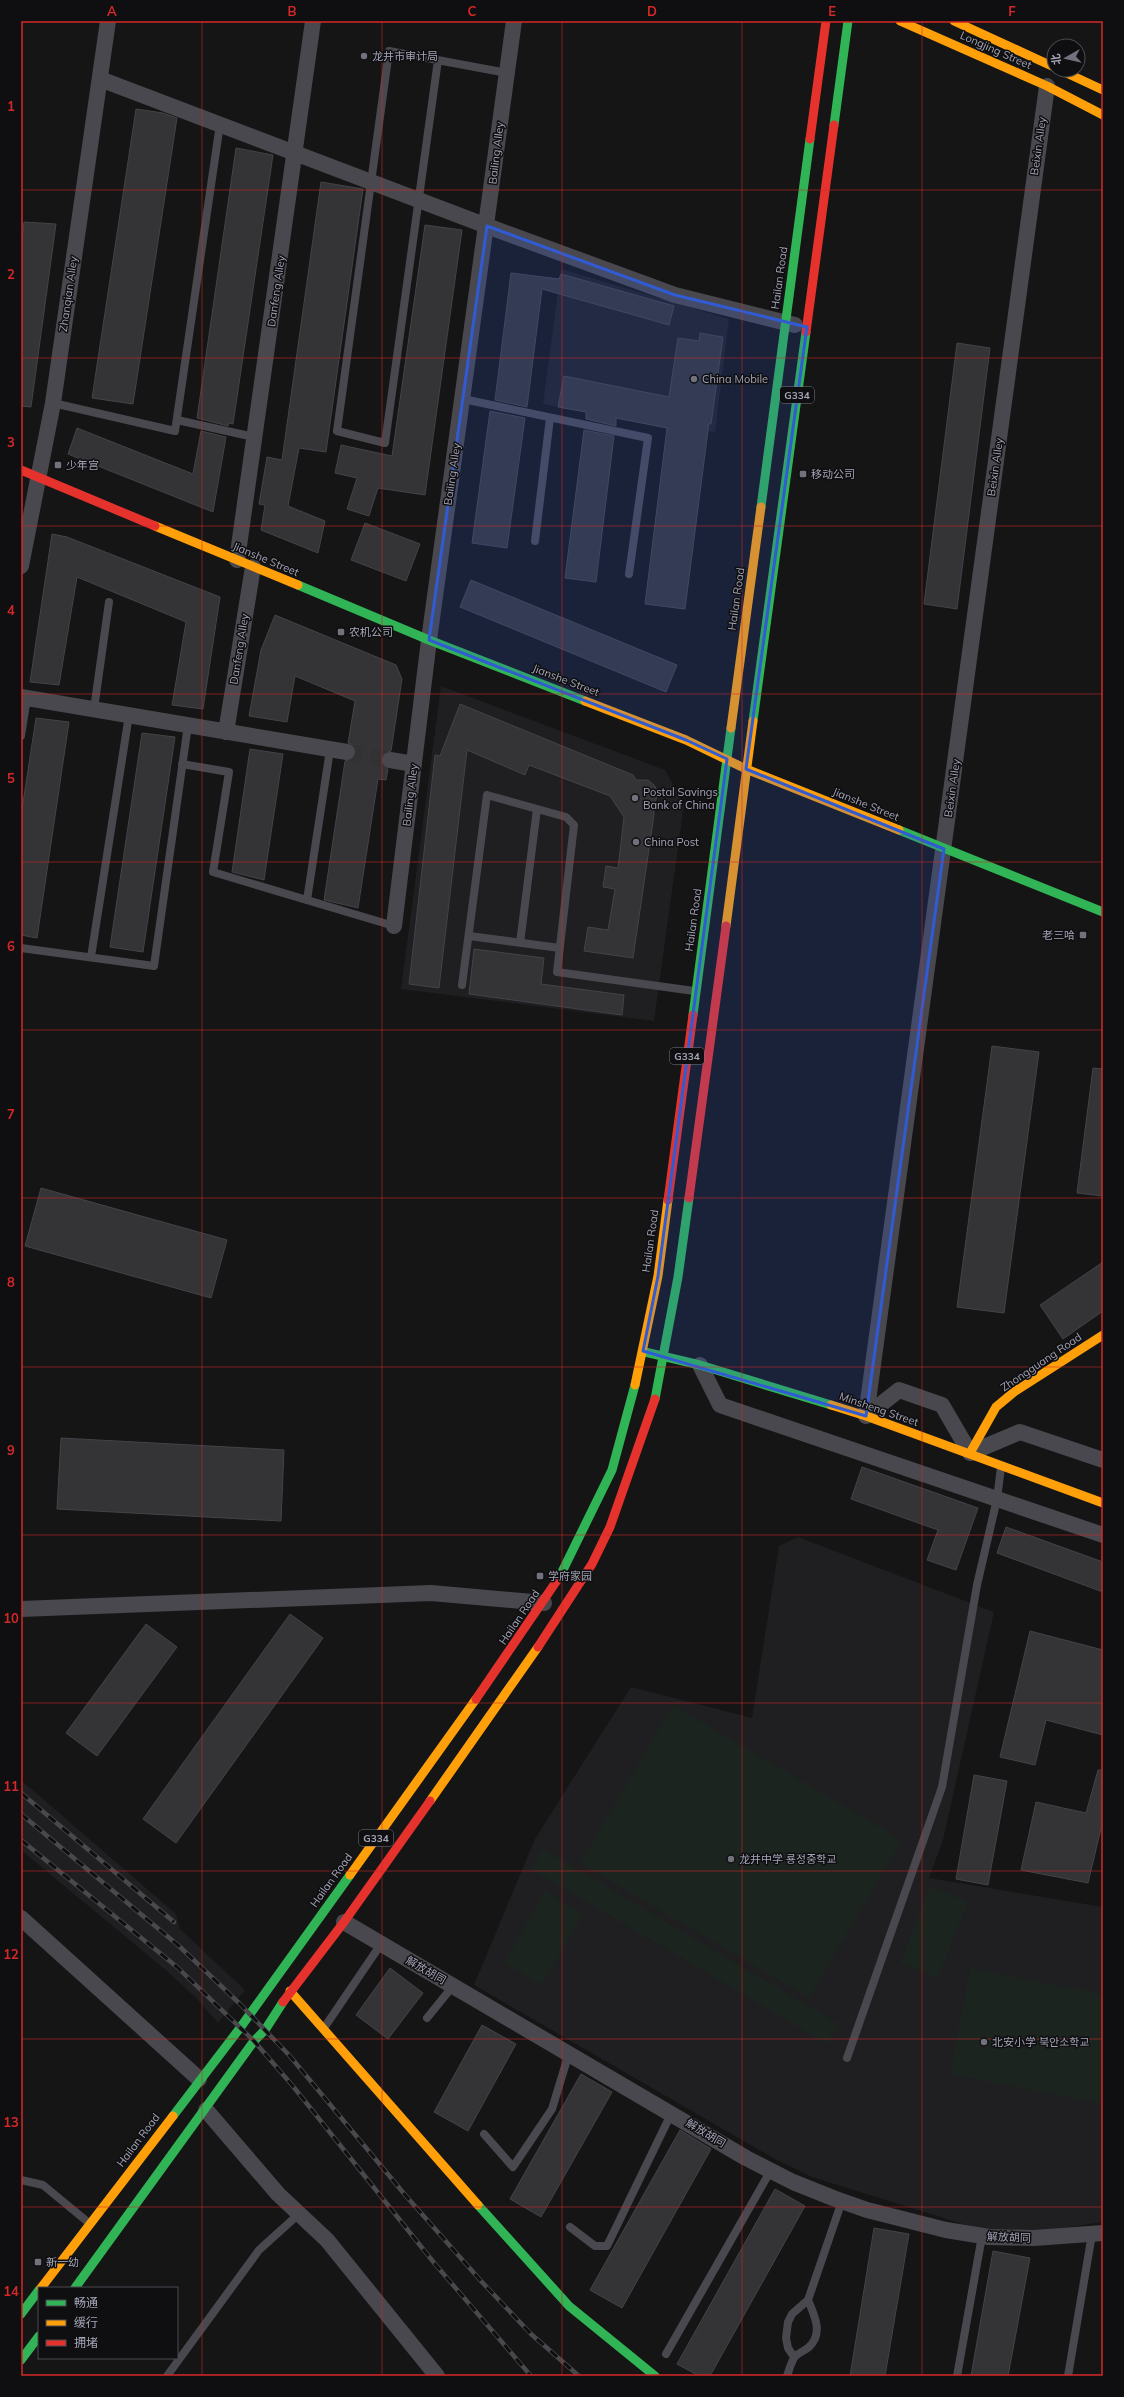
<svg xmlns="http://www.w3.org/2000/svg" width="1124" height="2397" font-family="Mulish,'Noto Sans SC','Noto Sans KR',sans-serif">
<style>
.built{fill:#1f1f21}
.green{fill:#1c241f}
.building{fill:#343436;stroke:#434349}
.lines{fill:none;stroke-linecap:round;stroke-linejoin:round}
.street-tunnel{stroke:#323235;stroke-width:16;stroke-dasharray:16 8;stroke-linecap:butt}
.lane{stroke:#49484e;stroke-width:8}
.street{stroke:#49484e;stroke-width:16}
.fast{stroke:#30b455;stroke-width:9}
.slow{stroke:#ff9f0a;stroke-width:9}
.jam{stroke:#e5322d;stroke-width:9}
.rail-casing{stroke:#49494d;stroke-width:4.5}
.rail{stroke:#0f0f11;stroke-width:3;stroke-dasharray:9;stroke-linecap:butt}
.marked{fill:#315bd3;fill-opacity:0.2;stroke:#315bd3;stroke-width:3;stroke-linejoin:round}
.grid{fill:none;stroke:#d62828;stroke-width:1;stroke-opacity:0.55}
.poi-dot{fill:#72727e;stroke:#0f0f11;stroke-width:1.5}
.labels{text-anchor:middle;stroke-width:3;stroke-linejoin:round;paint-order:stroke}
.shield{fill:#0f0f11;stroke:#777785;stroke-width:1}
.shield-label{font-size:10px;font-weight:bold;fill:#a4a4b7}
.street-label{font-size:11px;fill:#a4a4b7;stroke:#0f0f11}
.poi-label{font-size:11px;fill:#a4a4b7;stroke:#0f0f11;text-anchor:start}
.neatline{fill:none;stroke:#d62828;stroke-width:1.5}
.grid-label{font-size:13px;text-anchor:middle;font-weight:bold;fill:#d62828}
</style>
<rect width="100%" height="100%" fill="#151515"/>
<!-- built -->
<path class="built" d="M 561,269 L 729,319 L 715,432 L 656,426 L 543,404 Z
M 441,686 L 665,770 L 684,804 L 654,1021 L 401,989 Z
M 798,1537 L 994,1612 L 943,1840 L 929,1878 L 1103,1907 L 1103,2222 L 1041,2231 L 986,2229 L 966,2225 L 812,2177 L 775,2159 L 474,1985 L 535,1839 L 631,1687 L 752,1718 L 779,1546 Z
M 21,1780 L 176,1914 L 180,1929 L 245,1990 L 218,2023 L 197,1999 L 168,1972 L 21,1850 Z"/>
<!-- green -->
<path class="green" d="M 673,1705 L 902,1840 L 809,1998 L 580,1863 Z
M 543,1849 L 839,2024 L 827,2044 L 531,1869 Z
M 930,1886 L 968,1902 L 938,1978 L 900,1963 Z
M 545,1891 L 583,1914 L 542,1985 L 504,1963 Z
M 970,1968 L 1103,1994 L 1103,2104 L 950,2074 Z"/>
<!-- building -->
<path class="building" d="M 136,109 L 163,113 L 177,118 L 133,404 L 92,398 Z
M 236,148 L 273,155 L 233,424 L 229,423 L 228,426 L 197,418 Z
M 321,182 L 363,189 L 326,452 L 299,448 L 288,506 L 325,521 L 318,553 L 261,530 L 265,505 L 259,504 L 267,457 L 282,460 Z
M 24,222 L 56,224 L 31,407 L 21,406 L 21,249 Z
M 425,225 L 462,230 L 425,495 L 378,488 L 369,516 L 347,509 L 357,478 L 335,473 L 341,445 L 392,456 Z
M 511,273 L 559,279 L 561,274 L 674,306 L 669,325 L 542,289 L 527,407 L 495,400 Z
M 700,333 L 723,337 L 711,424 L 709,423 L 685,609 L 645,604 L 667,428 L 616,418 L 616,426 L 586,419 L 586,412 L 558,407 L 564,376 L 669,397 L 678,338 L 699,341 Z
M 957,343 L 990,348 L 957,609 L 924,604 Z
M 490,411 L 525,418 L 507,548 L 472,543 Z
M 77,428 L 193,474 L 201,431 L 226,437 L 213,512 L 68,454 Z
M 584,430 L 614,436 L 596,582 L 565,578 Z
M 365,523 L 420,544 L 406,581 L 351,560 Z
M 52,534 L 67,537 L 220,597 L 203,709 L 172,705 L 186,622 L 77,577 L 59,685 L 30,682 Z
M 471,580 L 677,665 L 666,692 L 460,607 Z
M 275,615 L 396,665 L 402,679 L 391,751 L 383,754 L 381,758 L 381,764 L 388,769 L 386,780 L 378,779 L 358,908 L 324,900 L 345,761 L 354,758 L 356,753 L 353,745 L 348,743 L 355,701 L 295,676 L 287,722 L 249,716 L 261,650 Z
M 460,704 L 633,775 L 636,780 L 648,780 L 655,786 L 658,794 L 654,805 L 654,815 L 633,958 L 584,951 L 588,927 L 608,930 L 615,889 L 603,887 L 606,866 L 618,868 L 624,817 L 610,796 L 529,765 L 525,775 L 467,750 L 439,988 L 409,984 L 435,755 L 440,756 Z
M 36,718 L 69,722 L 37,938 L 21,935 L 21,816 Z
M 142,733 L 175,737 L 143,952 L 110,947 Z
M 250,749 L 283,754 L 264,880 L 232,872 Z
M 474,949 L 544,958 L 541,984 L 624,995 L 622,1015 L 469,994 Z
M 992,1046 L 1039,1052 L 1004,1313 L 957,1307 Z
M 1093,1068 L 1103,1069 L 1103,1196 L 1077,1193 Z
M 41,1188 L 227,1240 L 211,1298 L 25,1246 Z
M 1103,1262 L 1103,1311 L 1063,1339 L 1040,1305 Z
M 61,1438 L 284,1450 L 281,1521 L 57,1509 Z
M 862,1467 L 978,1508 L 956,1570 L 927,1560 L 938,1530 L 851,1499 Z
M 1006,1527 L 1103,1562 L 1103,1592 L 997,1553 Z
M 290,1614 L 323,1638 L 176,1843 L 143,1819 Z
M 146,1624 L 177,1647 L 97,1756 L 66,1733 Z
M 1030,1631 L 1103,1650 L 1103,1735 L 1046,1720 L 1035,1765 L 1000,1757 Z
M 1098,1770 L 1103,1770 L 1103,1820 L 1088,1883 L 1021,1870 L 1036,1802 L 1086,1813 Z
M 974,1775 L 1007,1781 L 988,1885 L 956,1879 Z
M 390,1968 L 423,1993 L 388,2039 L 356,2015 Z
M 482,2025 L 516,2044 L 468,2131 L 434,2112 Z
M 581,2074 L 612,2092 L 541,2217 L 510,2199 Z
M 680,2130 L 711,2149 L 622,2308 L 590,2290 Z
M 775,2189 L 805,2206 L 710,2376 L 699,2376 L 677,2364 Z
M 874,2228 L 909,2234 L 885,2376 L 850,2376 Z
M 993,2251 L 1030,2258 L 1008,2376 L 971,2376 Z"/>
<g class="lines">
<!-- street-tunnel -->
<path class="street-tunnel" d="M 347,752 L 390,760"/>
<!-- lane -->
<path class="lane" d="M 438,60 L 385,443 L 337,431 L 389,51 L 507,73
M 463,399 L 648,438 L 629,574
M 53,403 L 175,431 L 220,124
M 177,420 L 254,437
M 535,541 L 550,418
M 94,709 L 109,602
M 21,736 L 27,698
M 182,764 L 229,772 L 213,872 L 394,926
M 307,900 L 330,750
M 469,936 L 560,948
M 520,943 L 537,809
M 21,948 L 154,966 L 188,725
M 91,957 L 129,715
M 462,985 L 487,795 L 566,817 L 574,825 L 557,972 L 694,991
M 427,2018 L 453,1986
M 324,2028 L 381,1944
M 847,2058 L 942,1787 L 977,1585 L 997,1499 L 1001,1467
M 484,2134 L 513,2167 L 552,2109 L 569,2053
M 21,2180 L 43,2185 L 89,2223
M 570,2227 L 595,2246 L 607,2246 L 672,2112
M 666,2354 L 771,2170
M 794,2357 L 788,2348 L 786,2338 L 788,2322 L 792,2314 L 808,2300 L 842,2201
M 167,2376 L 259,2250 L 300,2213
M 787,2376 C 789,2370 791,2363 794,2358 C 797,2353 805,2351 809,2347 C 824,2333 814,2315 808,2300
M 957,2376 L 982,2236
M 1068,2376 L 1092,2234"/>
<!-- street -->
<path class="street" d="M 100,79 L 487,226 L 675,295 L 795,325
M 237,560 L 313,21
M 21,566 L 53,403 L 108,21
M 21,697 L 347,752
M 226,732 L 253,567
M 390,760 L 414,764
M 394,926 L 429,640 L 514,21
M 700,1365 L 720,1405 L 1103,1535
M 866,1416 L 1047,86
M 866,1416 L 899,1390 L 942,1405 L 970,1453 L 1020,1432 L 1103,1460
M 21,1609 L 431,1593 L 544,1603
M 21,1918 L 199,2079
M 344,1922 L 746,2158 L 793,2182 L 833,2198 L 867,2210 L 946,2230 L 989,2237 L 1034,2238 L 1103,2233
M 206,2110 L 278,2194 L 327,2240 L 437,2376"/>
<!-- fast -->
<path class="fast" d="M 834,125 L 848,21
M 761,507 L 810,139
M 298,585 L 429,640 L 585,701
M 753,721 L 806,332
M 899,830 L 1103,912
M 693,1015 L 731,728
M 645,1352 L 700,1365 L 831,1405
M 655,1399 L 678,1277 L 689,1198
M 560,1576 L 612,1470 L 635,1385
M 173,2116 L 240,2028 L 350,1875
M 478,2205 L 569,2306 L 655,2376
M 75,2288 L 254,2041 L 265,2030 L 283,2002
M 21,2314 L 39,2290
M 21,2360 L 39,2336"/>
<!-- slow -->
<path class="slow" d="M 900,21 L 1047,86 L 1103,115
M 954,21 L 1054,67
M 1060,70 L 1103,90
M 155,526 L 298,585
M 585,701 L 686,740 L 746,769 L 899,830
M 731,728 L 761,507
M 726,926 L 753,721
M 635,1385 L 658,1276 L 668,1200
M 831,1405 L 866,1416 L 1103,1503
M 970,1453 L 996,1407 L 1014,1392 L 1103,1335
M 430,1801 L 538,1647
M 350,1875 L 476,1699
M 290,1991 L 478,2205
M 41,2288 L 173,2116"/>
<!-- jam -->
<path class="jam" d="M 810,139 L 826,21
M 806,332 L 834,125
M 21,470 L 155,526
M 689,1198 L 726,926
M 668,1200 L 693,1015
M 538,1647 L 592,1564 L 610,1527 L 655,1399
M 476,1699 L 560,1576
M 283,2002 L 344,1922 L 430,1801"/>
<!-- rail casing -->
<g class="rail-casing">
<path id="rail" d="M 21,1793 L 174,1922
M 21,1814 L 179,1946 L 239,2003 L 289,2055 L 406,2196 L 481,2281 L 531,2334 L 579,2376
M 21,1840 L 177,1967 L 254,2041 L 292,2085 L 435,2264 L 531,2376"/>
</g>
<!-- rail -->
<use href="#rail" class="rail"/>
</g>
<!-- marked area -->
<path class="marked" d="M 487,226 L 675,295 L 807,327 L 746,769 L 944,849 L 866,1416 L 643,1351 L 658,1276 L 727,759 L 686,740 L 429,640 Z"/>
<!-- grid -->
<path class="grid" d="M 202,21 L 202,2376M 382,21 L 382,2376M 562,21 L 562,2376M 742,21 L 742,2376M 922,21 L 922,2376M 21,190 L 1103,190M 21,358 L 1103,358M 21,526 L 1103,526M 21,694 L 1103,694M 21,862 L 1103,862M 21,1030 L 1103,1030M 21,1198 L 1103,1198M 21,1367 L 1103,1367M 21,1535 L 1103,1535M 21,1703 L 1103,1703M 21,1871 L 1103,1871M 21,2039 L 1103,2039M 21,2207 L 1103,2207"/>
<!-- markers -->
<g class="poi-dot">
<circle cx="364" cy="56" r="4"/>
<circle cx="694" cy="379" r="4"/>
<rect x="54" y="461" width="8" height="8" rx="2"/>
<rect x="799" y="470" width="8" height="8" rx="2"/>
<rect x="337" y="628" width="8" height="8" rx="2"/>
<circle cx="635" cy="798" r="4"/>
<circle cx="636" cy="842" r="4"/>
<rect x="1079" y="931" width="8" height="8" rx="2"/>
<rect x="536" y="1572" width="8" height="8" rx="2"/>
<circle cx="731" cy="1859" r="4"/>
<circle cx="984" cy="2042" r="4"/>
<rect x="34" y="2258" width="8" height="8" rx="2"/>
</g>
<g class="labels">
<!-- shield labels -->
<g class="shield">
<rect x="780" y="387" width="34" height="16" rx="3"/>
<rect x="670" y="1048" width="34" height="16" rx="3"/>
<rect x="359" y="1830" width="34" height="16" rx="3"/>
</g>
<g class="shield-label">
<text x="797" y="399">G334</text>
<text x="687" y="1060">G334</text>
<text x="376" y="1842">G334</text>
</g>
<!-- street labels -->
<g class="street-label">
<text transform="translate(996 50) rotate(24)" y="4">Longjing Street</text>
<text transform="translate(1038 146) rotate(-82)" y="4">Beixin Alley</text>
<text transform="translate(496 153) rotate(-83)" y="4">Bailing Alley</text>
<text transform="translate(779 278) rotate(-82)" y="4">Hailan Road</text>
<text transform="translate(276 291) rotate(-82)" y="4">Danfeng Alley</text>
<text transform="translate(68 294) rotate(-82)" y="4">Zhanqian Alley</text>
<text transform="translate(995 467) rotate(-82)" y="4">Beixin Alley</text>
<text transform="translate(452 474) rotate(-82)" y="4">Bailing Alley</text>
<text transform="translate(266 559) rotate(23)" y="4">Jianshe Street</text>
<text transform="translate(736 599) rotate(-82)" y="4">Hailan Road</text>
<text transform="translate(239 649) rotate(-81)" y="4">Danfeng Alley</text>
<text transform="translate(566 680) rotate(21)" y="4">Jianshe Street</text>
<text transform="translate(952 788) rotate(-82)" y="4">Beixin Alley</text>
<text transform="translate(410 795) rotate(-83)" y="4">Bailing Alley</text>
<text transform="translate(866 804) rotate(22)" y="4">Jianshe Street</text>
<text transform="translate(693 920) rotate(-82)" y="4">Hailan Road</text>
<text transform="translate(650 1241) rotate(-82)" y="4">Hailan Road</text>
<text transform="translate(1041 1362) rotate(-34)" y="4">Zhongguang Road</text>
<text transform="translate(879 1409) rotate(19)" y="4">Minsheng Street</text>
<text transform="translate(519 1617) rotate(-56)" y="4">Hailan Road</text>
<text transform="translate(331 1880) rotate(-54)" y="4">Hailan Road</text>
<text transform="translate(426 1970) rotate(30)" y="4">解放胡同</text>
<text transform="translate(706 2133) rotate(31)" y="4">解放胡同</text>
<text transform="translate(138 2140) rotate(-53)" y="4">Hailan Road</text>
<text transform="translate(1009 2237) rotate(2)" y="4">解放胡同</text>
</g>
<!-- poi labels -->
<g class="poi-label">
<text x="372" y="60">龙井市审计局</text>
<text x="702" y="383">China Mobile</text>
<text x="66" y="469">少年宫</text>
<text x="811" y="478">移动公司</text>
<text x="349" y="636">农机公司</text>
<text x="643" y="796">Postal Savings<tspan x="643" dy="13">Bank of China</tspan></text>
<text x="644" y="846">China Post</text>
<text x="1075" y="939" text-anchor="end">老三哈</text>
<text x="548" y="1580">学府家园</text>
<text x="739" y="1863">龙井中学 룡정중학교</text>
<text x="992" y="2046">北安小学 북안소학교</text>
<text x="46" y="2266">新一幼</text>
</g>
</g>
<!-- border -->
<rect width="1124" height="2397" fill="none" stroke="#0f0f11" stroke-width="44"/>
<!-- legend -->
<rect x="38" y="2287" width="140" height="72" fill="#0f0f11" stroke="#4b4b53"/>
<rect x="46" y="2300" width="20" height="6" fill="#30b455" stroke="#4b4b53"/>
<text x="74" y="2307" font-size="12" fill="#a4a4b7">畅通</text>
<rect x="46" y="2320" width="20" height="6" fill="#ff9f0a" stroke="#4b4b53"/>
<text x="74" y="2327" font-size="12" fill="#a4a4b7">缓行</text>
<rect x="46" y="2340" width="20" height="6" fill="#e5322d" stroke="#4b4b53"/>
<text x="74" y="2347" font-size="12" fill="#a4a4b7">拥堵</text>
<!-- north arrow -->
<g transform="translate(1066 58) rotate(262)"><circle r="19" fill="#0f0f11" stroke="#4b4b53"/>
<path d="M0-3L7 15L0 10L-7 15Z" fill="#72727e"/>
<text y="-6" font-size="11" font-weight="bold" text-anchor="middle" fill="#a4a4b7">北</text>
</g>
<rect x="22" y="22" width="1080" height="2353" class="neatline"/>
<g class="grid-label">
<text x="112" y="16">A</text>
<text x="292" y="16">B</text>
<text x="472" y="16">C</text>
<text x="652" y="16">D</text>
<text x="832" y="16">E</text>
<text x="1012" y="16">F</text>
<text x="11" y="111">1</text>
<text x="11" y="279">2</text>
<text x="11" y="447">3</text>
<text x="11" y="615">4</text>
<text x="11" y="783">5</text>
<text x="11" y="951">6</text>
<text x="11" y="1119">7</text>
<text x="11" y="1287">8</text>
<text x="11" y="1455">9</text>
<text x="11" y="1623">10</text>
<text x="11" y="1791">11</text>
<text x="11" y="1959">12</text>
<text x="11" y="2127">13</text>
<text x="11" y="2296">14</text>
</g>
</svg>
